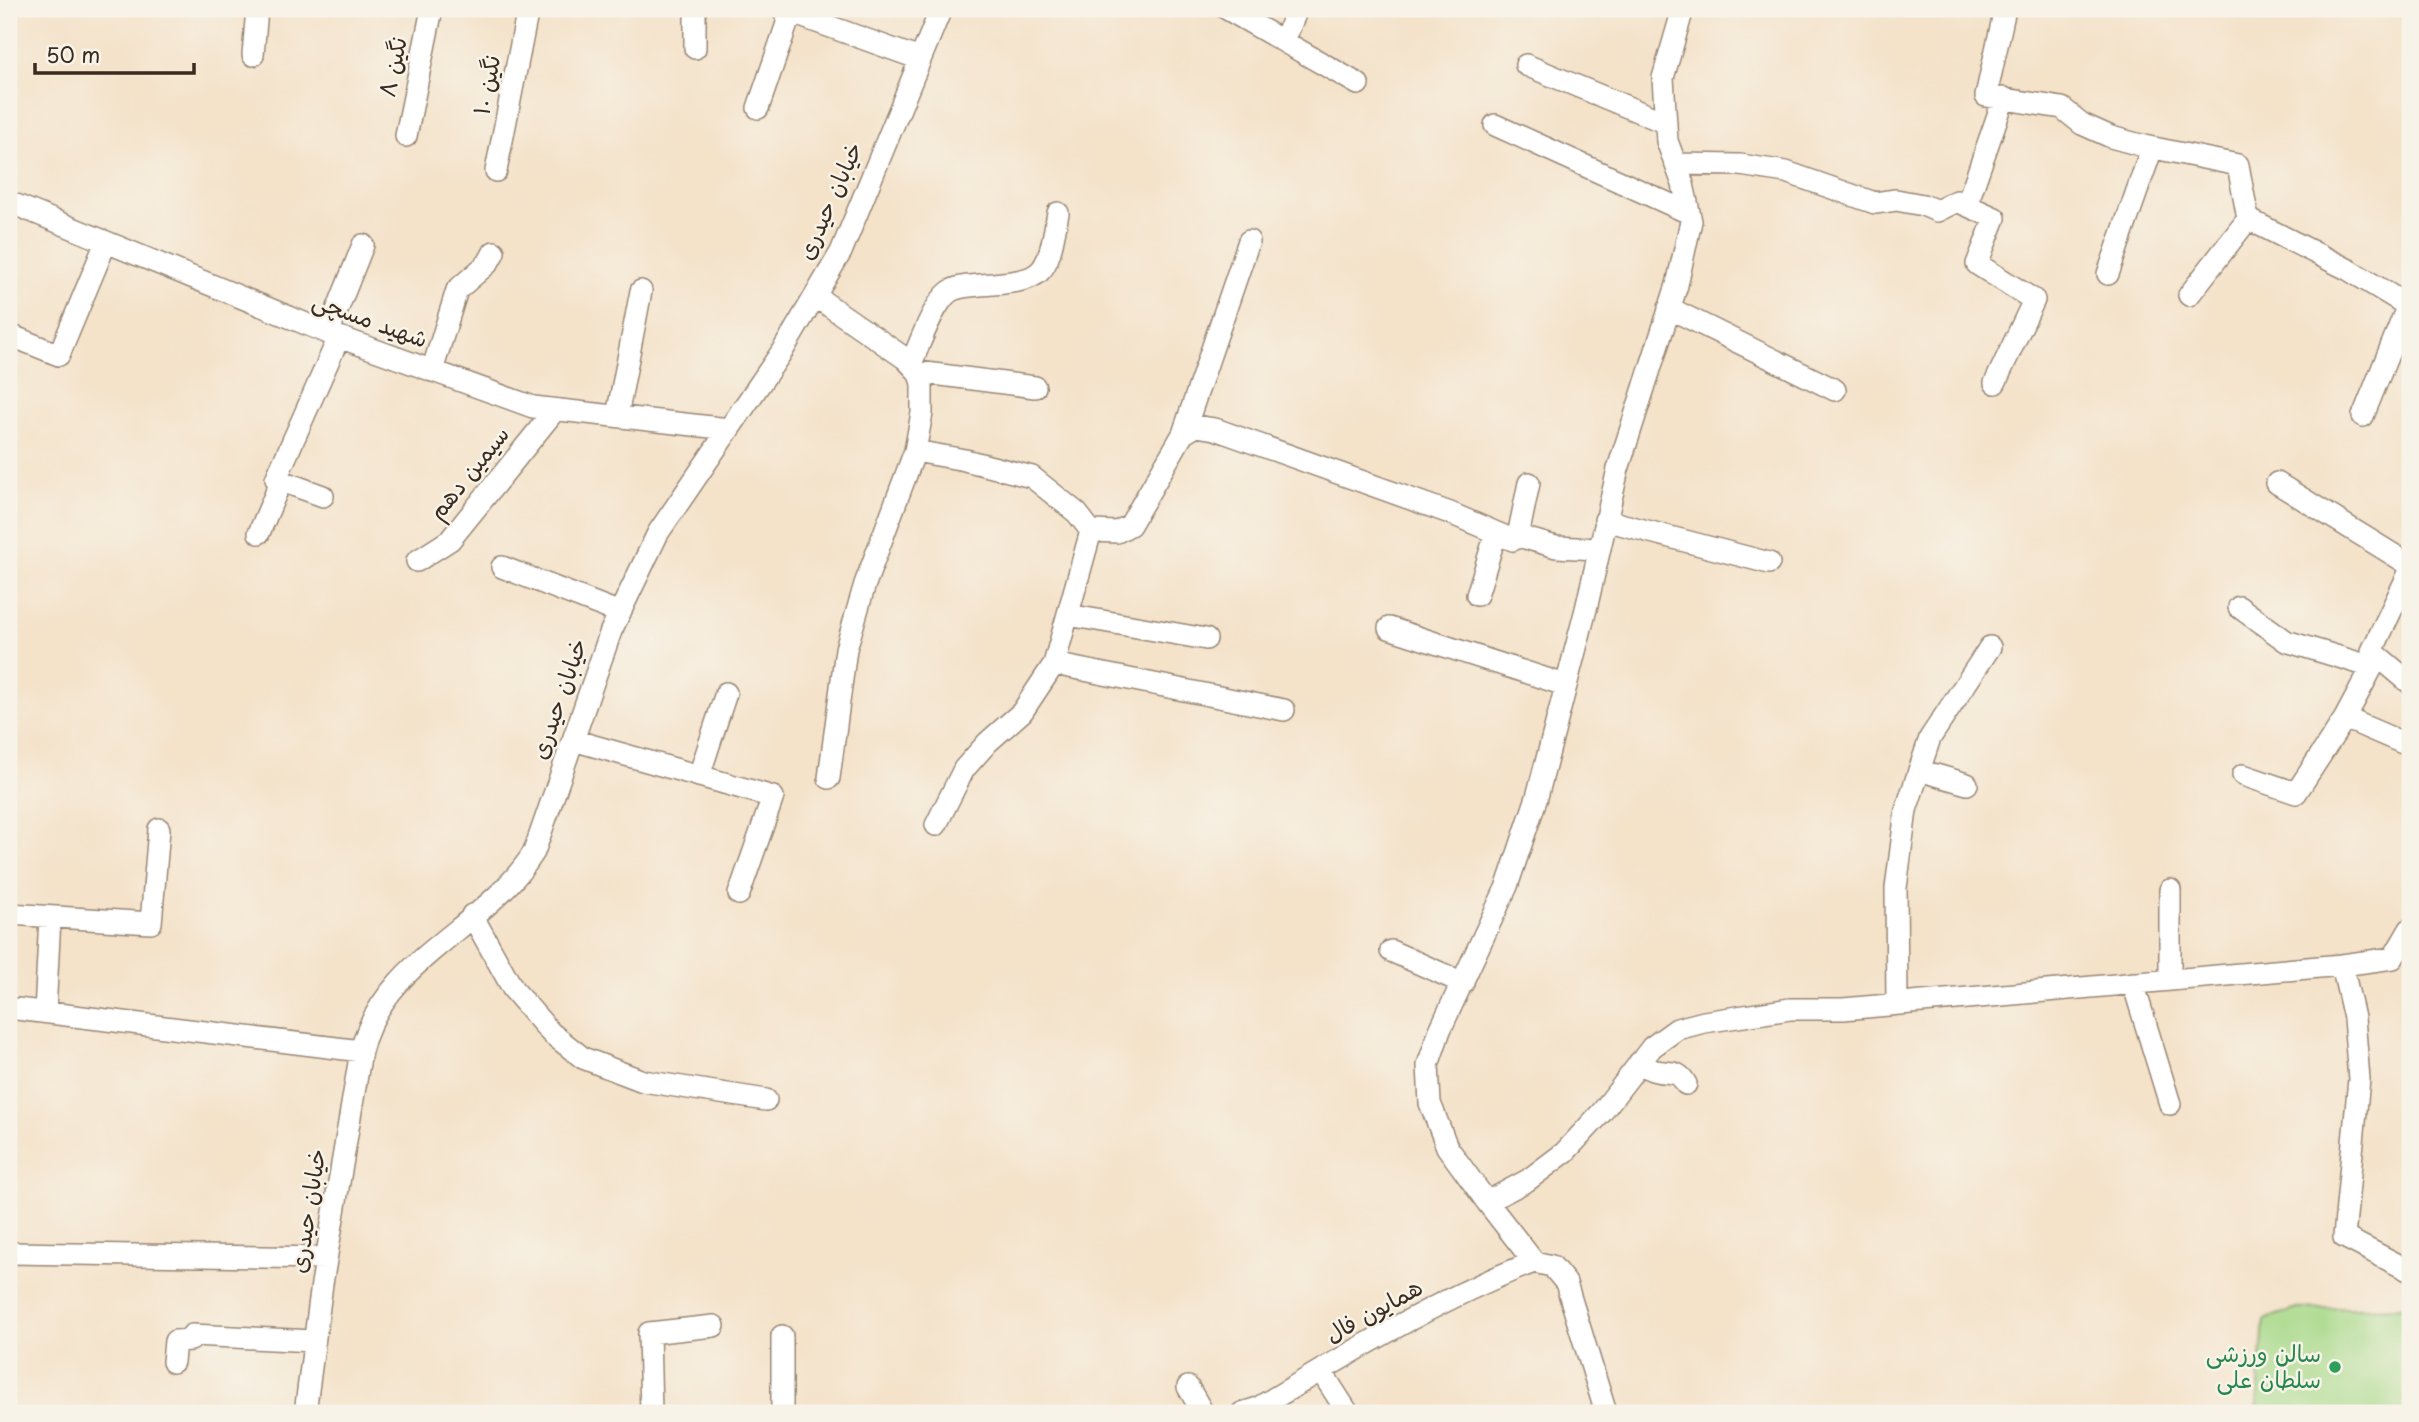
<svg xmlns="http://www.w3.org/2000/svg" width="2419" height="1422" font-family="'Playpen Sans','Playpen Sans Arabic',sans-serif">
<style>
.green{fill:#a7d989;stroke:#718254;stroke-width:2}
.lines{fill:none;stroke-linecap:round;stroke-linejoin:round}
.minor-casing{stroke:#988674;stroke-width:24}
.minor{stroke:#fff;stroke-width:21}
.leisure-dot{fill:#2e9e5b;stroke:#f7f3e8;stroke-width:2.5}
.labels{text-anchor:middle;stroke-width:5;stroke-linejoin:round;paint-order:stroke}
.street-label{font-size:23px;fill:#3b2a1e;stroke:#f7f3e8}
.leisure-label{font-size:23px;fill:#27864d;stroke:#f7f3e8;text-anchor:end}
</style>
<rect width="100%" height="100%" fill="#f7f3e8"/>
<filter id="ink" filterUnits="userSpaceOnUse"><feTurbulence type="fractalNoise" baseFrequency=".0143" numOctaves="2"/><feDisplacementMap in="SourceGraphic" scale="14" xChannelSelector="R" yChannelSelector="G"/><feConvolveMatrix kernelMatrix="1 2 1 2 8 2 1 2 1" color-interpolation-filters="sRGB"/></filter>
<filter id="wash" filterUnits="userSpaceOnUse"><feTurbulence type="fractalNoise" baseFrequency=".00686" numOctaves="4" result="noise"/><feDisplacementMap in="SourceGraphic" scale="28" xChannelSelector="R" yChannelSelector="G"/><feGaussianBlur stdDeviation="1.57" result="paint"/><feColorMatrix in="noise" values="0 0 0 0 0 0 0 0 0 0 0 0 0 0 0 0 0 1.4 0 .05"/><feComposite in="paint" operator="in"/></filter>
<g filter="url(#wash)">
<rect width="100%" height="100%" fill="#f4e2c9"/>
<!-- green -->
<path class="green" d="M 2410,1307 L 2410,1413 L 2257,1413 L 2264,1320 L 2293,1309 Z"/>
</g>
<g filter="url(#ink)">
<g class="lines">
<!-- minor casing -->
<g class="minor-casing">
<path id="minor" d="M 781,9 L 920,59
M 1227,9 L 1358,84
M 2005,9 L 1986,96 L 2062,108 L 2082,124 L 2111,137 L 2144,146 L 2238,165 L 2248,219 L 2349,270 L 2410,307
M 1284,41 L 1297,9
M 695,48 L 695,9
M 253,55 L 257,9
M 1526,65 L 1666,123
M 758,108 L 791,12
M 1495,125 L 1689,213
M 406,136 L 432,9
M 1676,164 L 1740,165 L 1786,172 L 1875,203 L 1896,200 L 1923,205 L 1937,211 L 1957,201 L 1995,218 L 1977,264 L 2034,300 L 1995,383
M 496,171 L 528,9
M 9,202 L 328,333 L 533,407 L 729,429
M 1967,204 L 2004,98
M 2108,274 L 2152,148
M 2189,295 L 2248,219
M 815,296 L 906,359 L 918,372 L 922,383 L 922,413 L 915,451 L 865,584 L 846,649 L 829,778
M 1669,308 L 1835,390
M 328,333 L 363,245
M 12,336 L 59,355 L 106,242
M 911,364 C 919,346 933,304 949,292 C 957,286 970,286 980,285 C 1047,280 1046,278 1058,213
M 432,371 L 457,290 L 488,263 L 494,252
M 918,372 L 1035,387
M 617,416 L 641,291
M 2363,416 L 2408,305
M 1183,434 L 1249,241
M 915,451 L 965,460 L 1032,477 L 1077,513 L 1091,531
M 2277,483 L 2410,565
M 323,496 L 276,479 L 339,337
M 1605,520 L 1769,563
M 259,533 L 281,481
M 1518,536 L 1529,483
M 417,561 L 450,540 L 555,410
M 502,567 L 620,613
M 2410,571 L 2372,651 L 2410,683
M 1477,595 L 1496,533
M 2239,607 L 2286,641 L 2372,667
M 1068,615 L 1206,639
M 1389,628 L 1565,685
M 1054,664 L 1284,710
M 2345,718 L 2410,746
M 573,740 L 773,797 L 739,894
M 1919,770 L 1967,784
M 2243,775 L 2296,793 L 2345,718 L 2378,656
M 699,776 L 726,693
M 936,825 L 964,769 L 988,742 L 1022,712 L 1054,664 L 1091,531 L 1117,532 L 1130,525 L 1183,434 L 1196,426 L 1215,429 L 1450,513 L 1513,540 L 1518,536 L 1556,547 L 1598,549
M 9,914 L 151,923 L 159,829
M 472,915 L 513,989 L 551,1033 L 583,1058 L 643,1081 L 766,1100
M 1391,951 L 1463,983
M 2342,965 L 2354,1018 L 2359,1079 L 2344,1237 L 2410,1271
M 2170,980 L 2170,890
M 2133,983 L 2170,1104
M 1897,1004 L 1896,888 L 1906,810 L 1930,738 L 1990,647
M 17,1009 L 361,1051
M 45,1012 L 50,918
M 1639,1063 C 1644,1066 1650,1070 1656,1071 C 1670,1074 1678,1069 1686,1084
M 1487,1202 L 1447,1147 L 1430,1103 L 1428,1065 L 1440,1030 L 1507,886 L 1537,797 L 1586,609 L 1618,469 L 1677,285 L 1691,221 L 1683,184 L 1667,141 L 1663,78 L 1683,9
M 9,1253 L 326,1258
M 782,1336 L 782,1413
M 173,1362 L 175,1341 L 191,1340 L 192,1335 L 314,1341
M 1321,1371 L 1348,1413
M 1188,1387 L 1203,1413
M 305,1413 L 322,1284 L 361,1051 C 384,958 487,928 534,852 L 611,631 L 658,533 L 783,350 L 841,252 L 941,9
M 651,1413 L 649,1333 L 714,1326
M 1242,1413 L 1258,1408 C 1348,1354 1437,1299 1534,1262
M 1606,1413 L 1566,1283 L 1552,1266 L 1534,1262 L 1487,1202 L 1528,1180 L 1565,1152 L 1602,1112 L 1652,1047 L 1677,1029 L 1704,1022 L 1790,1009 L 1843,1009 L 2342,965 L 2393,958 L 2410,929"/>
</g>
<!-- minor -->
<use href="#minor" class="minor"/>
</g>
</g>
<!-- markers -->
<circle class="leisure-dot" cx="2335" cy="1367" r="7"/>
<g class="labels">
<!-- street labels -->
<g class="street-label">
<text transform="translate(393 67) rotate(-78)" y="8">نگین ۸</text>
<text transform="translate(487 85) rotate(-79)" y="8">نگین ۱۰</text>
<text transform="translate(830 201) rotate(-66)" y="8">خیابان حیدری</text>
<text transform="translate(370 320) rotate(20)" y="8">شهید مسچی</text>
<text transform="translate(469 473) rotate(-51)" y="8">سیمین دهم</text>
<text transform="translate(559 699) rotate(-71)" y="8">خیابان حیدری</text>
<text transform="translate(308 1211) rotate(-81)" y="8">خیابان حیدری</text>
<text transform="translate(1374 1311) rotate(-29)" y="8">همایون فال</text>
</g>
<!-- leisure labels -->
<g class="leisure-label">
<text x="2321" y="1362">سالن ورزشی<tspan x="2321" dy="26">سلطان علی</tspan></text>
</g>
</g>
<!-- margin -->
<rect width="2419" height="1422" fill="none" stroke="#f7f3e8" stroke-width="35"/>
<!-- scale -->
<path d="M35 63v10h159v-10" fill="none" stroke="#3b2a1e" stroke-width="3.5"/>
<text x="46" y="63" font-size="21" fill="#3b2a1e" stroke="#f7f3e8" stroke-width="5" paint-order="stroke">50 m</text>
</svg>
